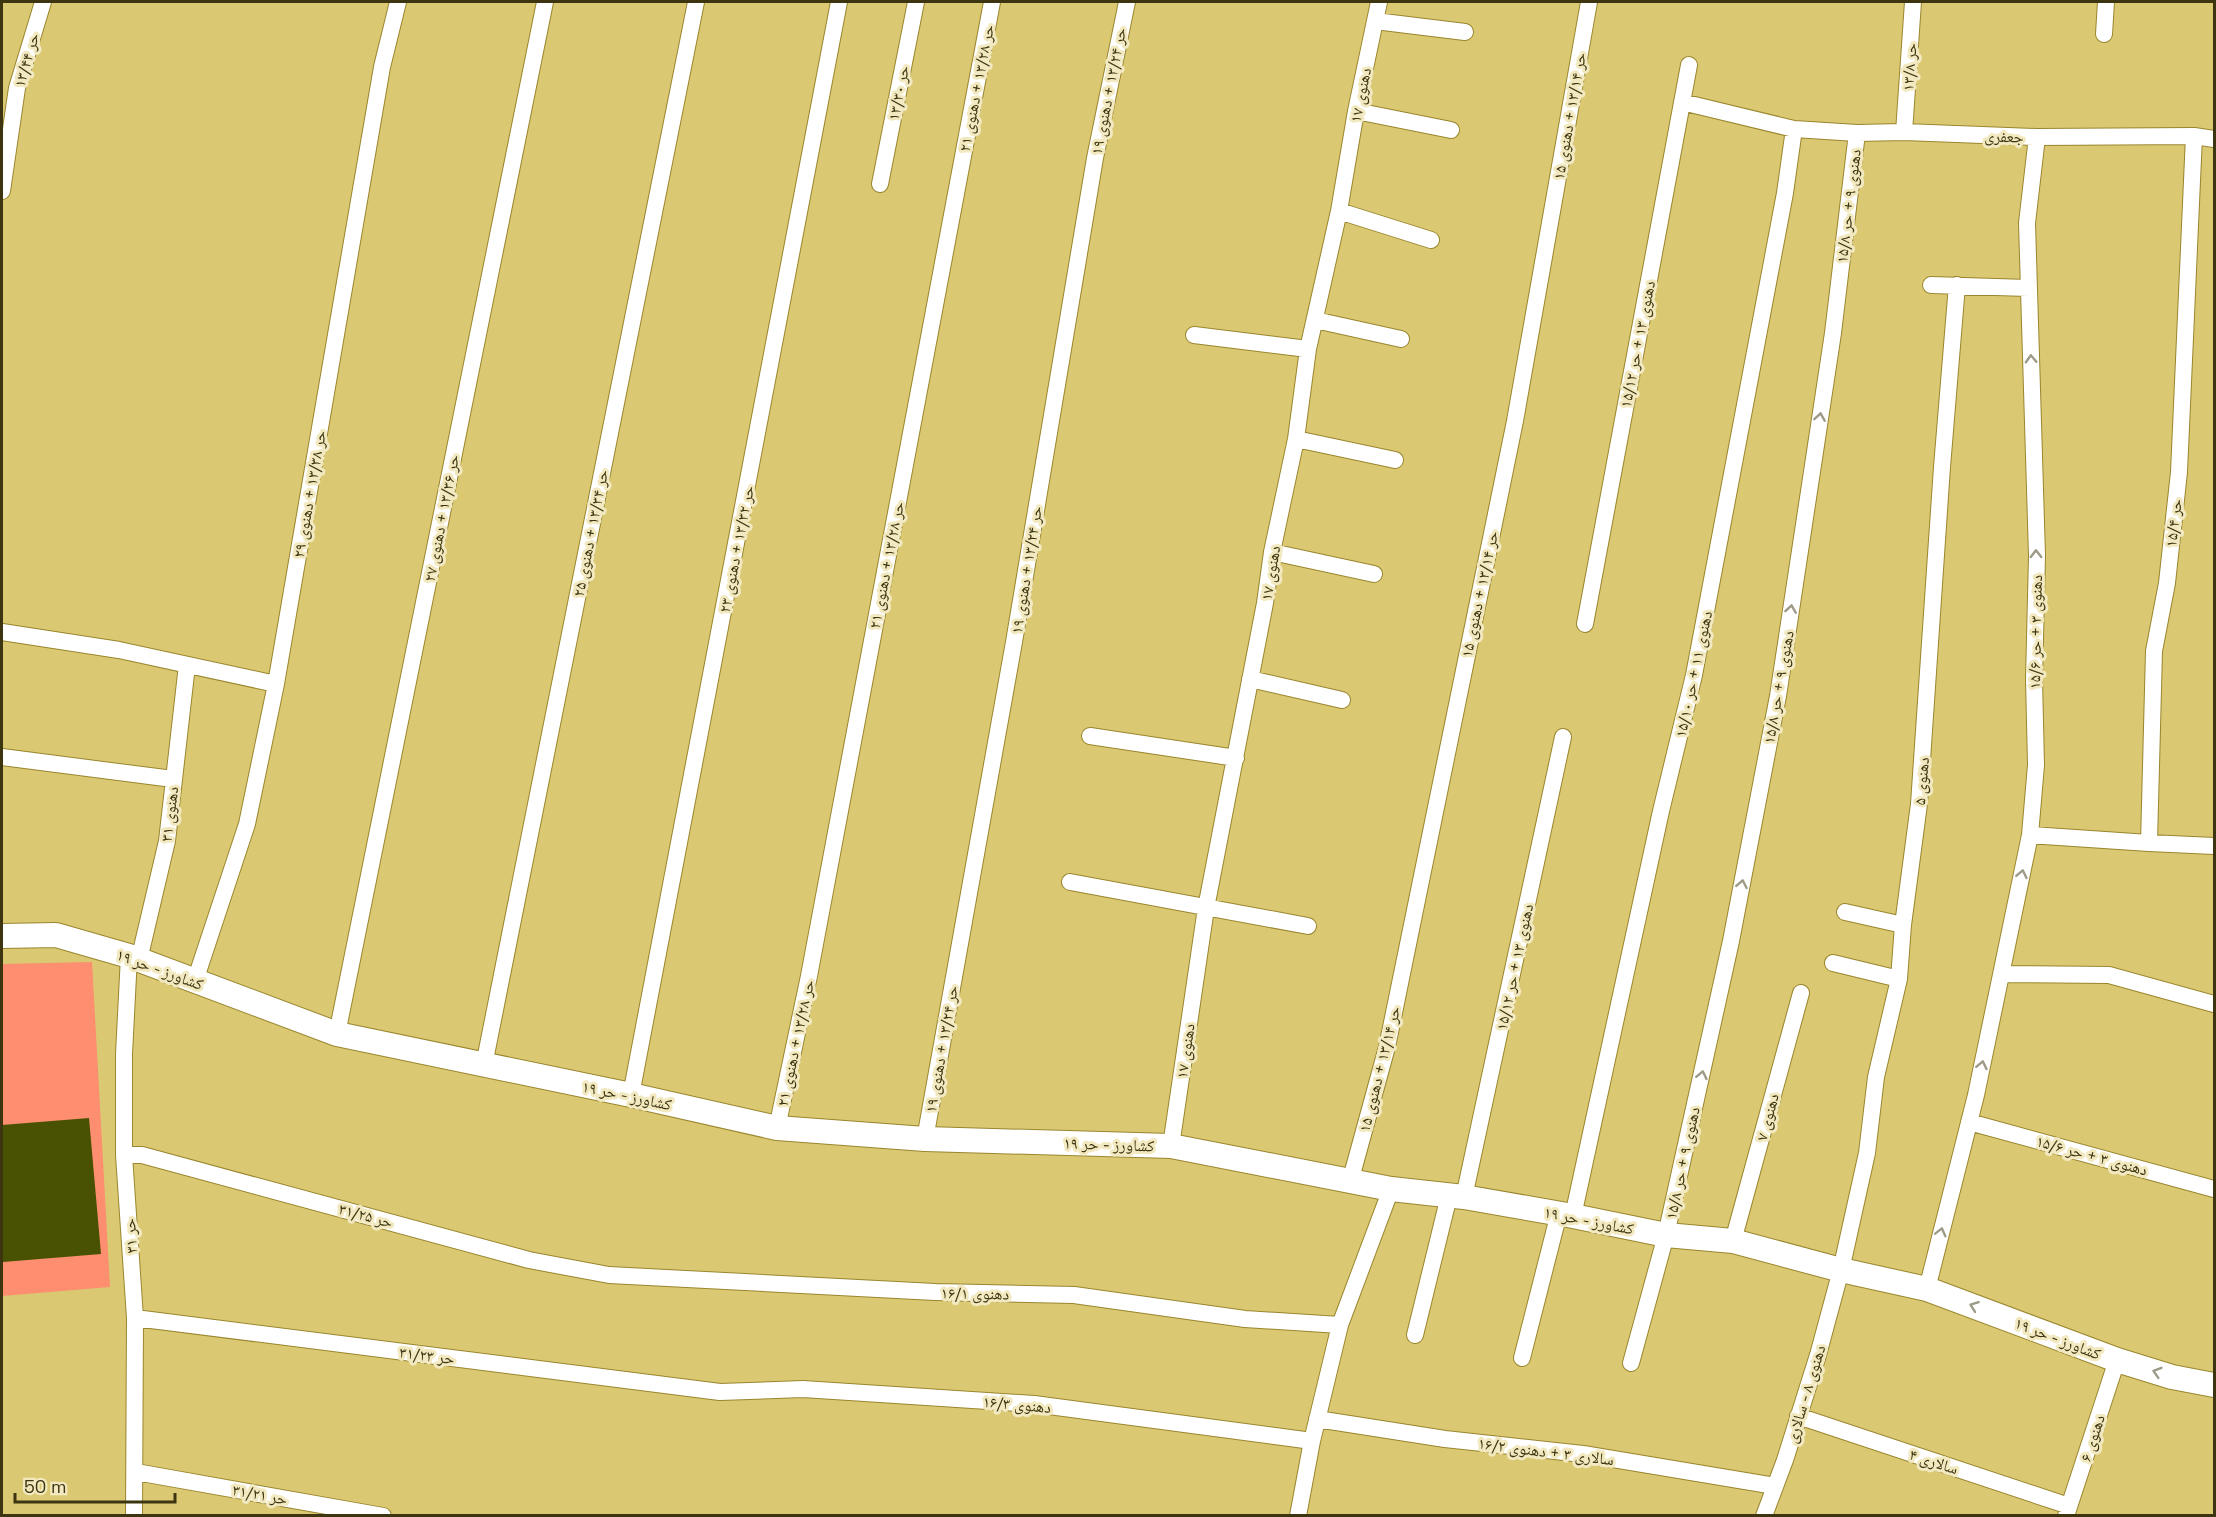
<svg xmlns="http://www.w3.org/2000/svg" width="2216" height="1517" font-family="'Space Grotesk','Noto Naskh Arabic',sans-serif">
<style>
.green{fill:#fd8e6f}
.building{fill:#495203}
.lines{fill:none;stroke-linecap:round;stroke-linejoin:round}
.street-casing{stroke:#99862e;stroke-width:18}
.secondary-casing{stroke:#99862e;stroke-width:26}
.street{stroke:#fff;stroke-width:16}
.secondary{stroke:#fff;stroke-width:24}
.oneway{stroke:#9e9a88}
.labels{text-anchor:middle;stroke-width:6;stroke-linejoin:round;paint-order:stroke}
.street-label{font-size:16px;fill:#3d3510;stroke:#f2e9c0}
</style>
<rect width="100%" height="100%" fill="#dbc872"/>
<!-- green -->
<path class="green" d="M 92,962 L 110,1287 L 2,1296 L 2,964 Z"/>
<!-- building -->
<path class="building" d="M 89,1118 L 101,1254 L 3,1262 L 2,1125 Z"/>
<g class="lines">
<!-- street casing -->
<g class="street-casing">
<path id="street" d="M 1375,21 L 1465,32
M 2104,34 L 2106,2
M 1682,102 L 1794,129 L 1857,133 L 1904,132 L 2037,137 L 2194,136 L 2214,139
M 1356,111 L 1451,130
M 1904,132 L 1913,2
M 2194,136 L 2179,472 L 2167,583 L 2154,651 L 2149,843 L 2214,846
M 880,184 L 916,2
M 2,191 L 17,88 L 43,2
M 1339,211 L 1431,240
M 1931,285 L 2028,288
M 1315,320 L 1401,339
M 1194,335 L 1308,349
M 1296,439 L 1395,460
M 1272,552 L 1374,574
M 1585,624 L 1689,65
M 2,632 L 119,650 L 276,684
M 1250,679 L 1342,700
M 1090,736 L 1236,758
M 2,757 L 173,779
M 2030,835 L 2149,843
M 1070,882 L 1308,926
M 1845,912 L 1903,925
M 129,956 L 124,1054 L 124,1155 L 135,1318 L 134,1516
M 139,960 L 167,841 L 187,665
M 1833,963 L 1899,979
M 2001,974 L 2109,975 L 2214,1004
M 195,981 L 247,824 L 276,684 L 382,67 L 398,2
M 337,1034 L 545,2
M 484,1065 L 696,2
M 631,1095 L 839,2
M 1969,1122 L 2214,1189
M 777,1128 L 809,976 L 992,2
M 925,1139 L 1014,642 L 1095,158 L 1127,2
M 1171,1146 L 1206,908 L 1265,603 L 1272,552 L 1296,439 L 1308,349 L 1339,211 L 1356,111 L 1379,2
M 124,1155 L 142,1155 L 529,1260 L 609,1275 L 935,1292 L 1074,1295 L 1245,1319 L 1340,1325
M 1350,1182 L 1387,1047 L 1515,421 L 1589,2
M 1464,1197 L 1563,737
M 1573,1216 L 1661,811 L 1694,675 L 1785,193 L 1794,129
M 1733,1241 L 1801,993
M 1927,1289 L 1976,1095 L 2030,835 L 2036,765 L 2034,679 L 2037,556 L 2027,223 L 2037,137
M 135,1318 L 720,1392 L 803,1389 L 1034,1404 L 1312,1441
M 1415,1335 L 1449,1196
M 1522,1358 L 1559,1213
M 1631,1363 L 1666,1235 L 1731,941 L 1778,696 L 1833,333 L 1857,133
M 1798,1416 L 2069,1506
M 1317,1419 L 1445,1439 L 1583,1454 L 1775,1486
M 136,1472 L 383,1516
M 1298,1516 L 1312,1441 L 1340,1325 L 1391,1189
M 1764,1516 L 1785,1460 L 1818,1355 L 1841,1270 L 1867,1153 L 1876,1077 L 1899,979 L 1903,925 L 1919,804 L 1942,467 L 1957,285
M 2066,1516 L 2117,1360"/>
</g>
<!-- secondary casing -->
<g class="secondary-casing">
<path id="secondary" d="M 2,936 L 56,935 L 129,956 L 337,1034 L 631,1095 L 777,1128 L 925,1139 L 1171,1146 L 1391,1189 L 1464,1197 L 1573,1216 L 1666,1235 L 1733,1241 L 1841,1270 L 1927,1289 L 2117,1360 L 2172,1377 L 2214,1385"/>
</g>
<!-- street -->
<use href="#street" class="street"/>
<!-- secondary -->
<use href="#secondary" class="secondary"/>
</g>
<!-- one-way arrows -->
<defs><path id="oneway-chevron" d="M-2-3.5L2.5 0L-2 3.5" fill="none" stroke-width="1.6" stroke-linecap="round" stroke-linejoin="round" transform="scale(1.5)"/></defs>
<g class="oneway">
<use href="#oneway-chevron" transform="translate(2031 359) rotate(-92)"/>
<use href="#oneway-chevron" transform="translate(1820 417) rotate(-81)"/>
<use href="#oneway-chevron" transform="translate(2036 554) rotate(-91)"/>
<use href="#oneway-chevron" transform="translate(1791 609) rotate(-81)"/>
<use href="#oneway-chevron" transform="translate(2022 874) rotate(-78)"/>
<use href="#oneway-chevron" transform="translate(1742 884) rotate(-79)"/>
<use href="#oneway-chevron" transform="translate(1982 1065) rotate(-78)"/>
<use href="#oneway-chevron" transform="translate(1702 1075) rotate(-78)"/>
<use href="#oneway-chevron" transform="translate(1941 1232) rotate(-76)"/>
<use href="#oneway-chevron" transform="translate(1974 1306) rotate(-160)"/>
<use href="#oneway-chevron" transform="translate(2157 1372) rotate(-163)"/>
</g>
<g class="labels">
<!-- street labels -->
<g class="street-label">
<text transform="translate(26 60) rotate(-74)" y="6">حر ۱۳/۴۴</text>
<text transform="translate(1909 67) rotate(-86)" y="6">حر ۱۳/۸</text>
<text transform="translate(976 88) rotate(-79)" y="6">حر ۱۳/۲۸ + دهنوی ۲۱</text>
<text transform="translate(1108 91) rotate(-79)" y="6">حر ۱۳/۲۴ + دهنوی ۱۹</text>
<text transform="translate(898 93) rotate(-79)" y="6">حر ۱۳/۳۰</text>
<text transform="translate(1360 95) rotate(-79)" y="6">دهنوی ۱۷</text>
<text transform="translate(1569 116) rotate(-80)" y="6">حر ۱۳/۱۴ + دهنوی ۱۵</text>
<text transform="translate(2004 136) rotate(2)" y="6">جعفری</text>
<text transform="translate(1848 206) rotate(-83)" y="6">دهنوی ۹ + حر ۱۵/۸</text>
<text transform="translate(1637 344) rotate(-79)" y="6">دهنوی ۱۳ + حر ۱۵/۱۲</text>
<text transform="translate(309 494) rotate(-80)" y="6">حر ۱۳/۳۸ + دهنوی ۲۹</text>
<text transform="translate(441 518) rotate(-79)" y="6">حر ۱۳/۳۶ + دهنوی ۲۷</text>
<text transform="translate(2173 523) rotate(-83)" y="6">حر ۱۵/۴</text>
<text transform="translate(590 533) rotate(-79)" y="6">حر ۱۳/۳۴ + دهنوی ۲۵</text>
<text transform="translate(736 549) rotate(-79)" y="6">حر ۱۳/۳۲ + دهنوی ۲۳</text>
<text transform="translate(886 565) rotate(-79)" y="6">حر ۱۳/۲۸ + دهنوی ۲۱</text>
<text transform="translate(1026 570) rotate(-81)" y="6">حر ۱۳/۲۴ + دهنوی ۱۹</text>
<text transform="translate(1270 573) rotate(-81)" y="6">دهنوی ۱۷</text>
<text transform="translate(1479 594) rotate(-78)" y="6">حر ۱۳/۱۴ + دهنوی ۱۵</text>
<text transform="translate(2035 632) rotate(-89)" y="6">دهنوی ۳ + حر ۱۵/۶</text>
<text transform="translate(1693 674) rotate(-78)" y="6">دهنوی ۱۱ + حر ۱۵/۱۰</text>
<text transform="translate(1778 687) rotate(-80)" y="6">دهنوی ۹ + حر ۱۵/۸</text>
<text transform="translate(1921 781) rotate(-85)" y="6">دهنوی ۵</text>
<text transform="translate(169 814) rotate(-83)" y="6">دهنوی ۳۱</text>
<text transform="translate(1514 967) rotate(-78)" y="6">دهنوی ۱۳ + حر ۱۵/۱۲</text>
<text transform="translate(160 969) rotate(20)" y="6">کشاورز - حر ۱۹</text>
<text transform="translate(795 1043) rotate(-78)" y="6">حر ۱۳/۲۸ + دهنوی ۲۱</text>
<text transform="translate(941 1049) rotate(-80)" y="6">حر ۱۳/۲۴ + دهنوی ۱۹</text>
<text transform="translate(1185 1051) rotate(-82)" y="6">دهنوی ۱۷</text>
<text transform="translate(1379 1069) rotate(-76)" y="6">حر ۱۳/۱۴ + دهنوی ۱۵</text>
<text transform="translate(627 1095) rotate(12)" y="6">کشاورز - حر ۱۹</text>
<text transform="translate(1767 1117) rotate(-75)" y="6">دهنوی ۷</text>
<text transform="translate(1109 1144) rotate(2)" y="6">کشاورز - حر ۱۹</text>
<text transform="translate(2092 1155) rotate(15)" y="6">دهنوی ۳ + حر ۱۵/۶</text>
<text transform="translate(1682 1163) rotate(-78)" y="6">دهنوی ۹ + حر ۱۵/۸</text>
<text transform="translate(366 1215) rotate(15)" y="6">حر ۳۱/۲۵</text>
<text transform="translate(1589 1220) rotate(11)" y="6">کشاورز - حر ۱۹</text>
<text transform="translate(130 1236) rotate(-94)" y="6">حر ۳۱</text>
<text transform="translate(975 1293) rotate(1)" y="6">دهنوی ۱۶/۱</text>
<text transform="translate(2058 1338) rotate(21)" y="6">کشاورز - حر ۱۹</text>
<text transform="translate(427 1355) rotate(7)" y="6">حر ۳۱/۲۳</text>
<text transform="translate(1805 1394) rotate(-73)" y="6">دهنوی ۸ - سالاری</text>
<text transform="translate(1017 1404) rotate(5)" y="6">دهنوی ۱۶/۳</text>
<text transform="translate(2092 1438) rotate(-72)" y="6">دهنوی ۶</text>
<text transform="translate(1546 1451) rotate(7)" y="6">سالاری ۳ + دهنوی ۱۶/۲</text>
<text transform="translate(1934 1461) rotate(18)" y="6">سالاری ۴</text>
<text transform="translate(260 1494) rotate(10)" y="6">حر ۳۱/۲۱</text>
</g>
</g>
<!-- border -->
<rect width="2216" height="1517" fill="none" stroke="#3d3510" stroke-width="6"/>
<!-- scale -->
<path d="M15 1493v9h160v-9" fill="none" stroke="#3d3510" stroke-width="3"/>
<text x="24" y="1493" font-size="18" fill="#3d3510" stroke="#f2e9c0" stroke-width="4.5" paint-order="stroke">50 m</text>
</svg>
